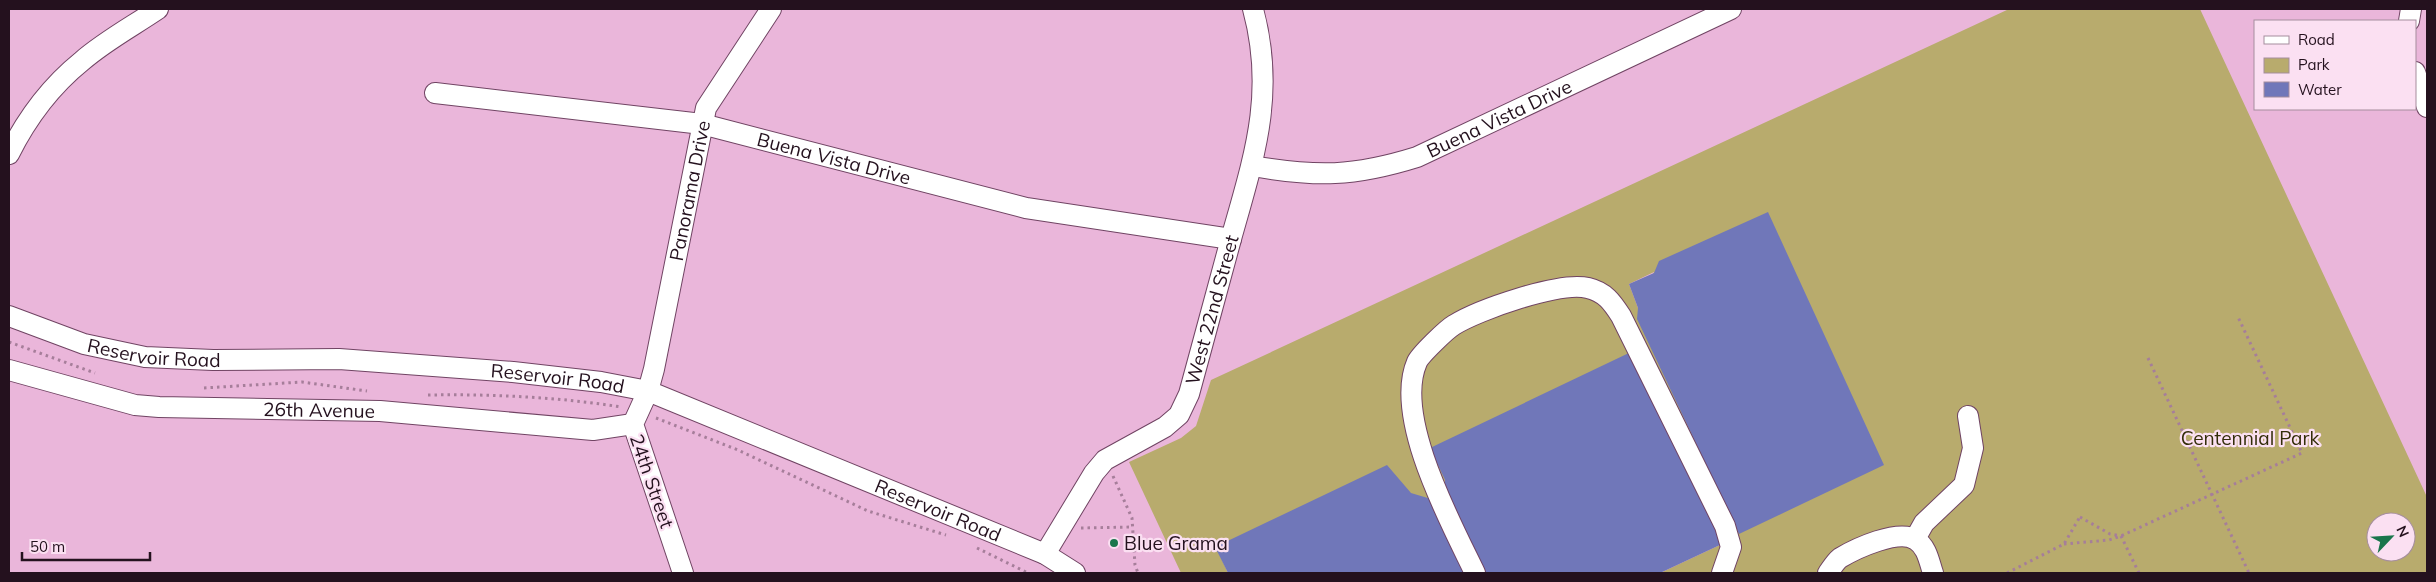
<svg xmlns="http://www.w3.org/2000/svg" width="2436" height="582" font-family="Mulish,sans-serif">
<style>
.green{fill:#b8ab6d;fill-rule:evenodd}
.water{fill:#7077b9}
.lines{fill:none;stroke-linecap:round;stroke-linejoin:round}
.minor-casing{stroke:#704463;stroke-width:22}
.path{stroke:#a67e9a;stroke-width:3;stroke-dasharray:2.5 4;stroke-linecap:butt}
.minor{stroke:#fff;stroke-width:20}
.poi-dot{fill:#1a764c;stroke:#fbe0f2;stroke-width:2}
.labels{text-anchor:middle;stroke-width:4.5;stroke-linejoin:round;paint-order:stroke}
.street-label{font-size:19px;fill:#24111e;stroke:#fbe0f2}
.park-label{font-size:19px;fill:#332d09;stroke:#fbe0f2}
.poi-label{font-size:19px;fill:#24111e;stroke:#fbe0f2;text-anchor:start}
</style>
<rect width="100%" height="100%" fill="#eab6da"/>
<!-- green -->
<path class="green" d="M 2009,9 L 2200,9 L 2427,497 L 2427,573 L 1660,573 L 1722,544 L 1445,480 L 1444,495 L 1216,547 L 1228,573 L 1181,573 L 1129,462 L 1181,438 L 1196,426 L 1211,380 ZM 1654,272 L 1638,308 L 1629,284 ZM 2376,522 L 2406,522 L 2406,552 L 2376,552 Z"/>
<!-- water -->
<path class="water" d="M 1768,212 L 1884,465 L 1739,534 L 1637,319 L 1638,308 L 1629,284 L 1654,273 L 1659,261 Z
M 1631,352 L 1722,544 L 1660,573 L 1481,573 L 1444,495 L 1445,480 L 1430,448 Z
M 1387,465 L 1411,493 L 1431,499 L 1466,573 L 1228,573 L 1215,547 Z"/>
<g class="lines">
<!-- minor casing -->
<g class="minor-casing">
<g id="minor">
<path d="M 2409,21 L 2411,9"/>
<path d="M 2415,72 L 2427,107"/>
<path id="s1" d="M 435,93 L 702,124 L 1026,208 L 1231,239"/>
<path d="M 9,154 C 27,118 51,86 82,61 C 105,41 133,26 158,9"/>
<path id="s2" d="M 1252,166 C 1317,177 1353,177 1417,157 L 1731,9"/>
<path id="s3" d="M 9,316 L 84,344 L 145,357 L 213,360 L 339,359 L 513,372 L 601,382 L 648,391 L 1045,554 L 1075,573"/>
<path id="s4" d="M 9,370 L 135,405 L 159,407 L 380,411 L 593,430 L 633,424"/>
<path d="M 1915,539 L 1924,523 L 1964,485 L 1973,448 L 1968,416"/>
<path id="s5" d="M 1045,554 L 1094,473 L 1105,460 L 1165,427 L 1179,415 L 1189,394 C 1203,342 1217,291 1231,239 C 1254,157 1276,94 1253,9"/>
<path id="s6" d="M 683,573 L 633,424 L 648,391 L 654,369 L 706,108 L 771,9"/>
<path d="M 1475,573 C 1451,523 1393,417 1417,362 C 1420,355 1447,329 1454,325 C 1478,310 1560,281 1588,288 C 1605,292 1612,302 1621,316 L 1725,526 L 1731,547 L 1722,573"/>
<path d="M 1828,573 C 1831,569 1835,562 1840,558 C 1855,549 1899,528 1916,540 C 1927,547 1929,561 1933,573"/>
</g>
</g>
<!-- path -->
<path class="path" d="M 9,342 L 95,373
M 2148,358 L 2249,573
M 204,388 L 302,382 L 367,391
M 428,395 C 493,394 558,397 621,407
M 656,418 L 738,450 L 868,511 L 946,535
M 1113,476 L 1132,518 L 1135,565 L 1138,573
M 2080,517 L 2110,534 L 2121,536 L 2139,573
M 1081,528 L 1133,527
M 2064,544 L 2109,540 L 2121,536 L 2302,453 L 2238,317
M 977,548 L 1028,573
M 2007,573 L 2064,544 L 2081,515"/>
<!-- minor -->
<use href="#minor" class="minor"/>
</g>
<!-- markers -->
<circle class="poi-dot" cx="1114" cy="543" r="5"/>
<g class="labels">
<!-- street labels -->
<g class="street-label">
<text dy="7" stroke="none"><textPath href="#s2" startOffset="258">Buena Vista Drive</textPath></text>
<text dy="7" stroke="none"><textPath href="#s1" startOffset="405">Buena Vista Drive</textPath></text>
<text dy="7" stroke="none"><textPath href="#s6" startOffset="398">Panorama Drive</textPath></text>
<text dy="7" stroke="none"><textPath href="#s5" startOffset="309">West 22nd Street</textPath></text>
<text dy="7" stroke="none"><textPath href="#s3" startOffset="151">Reservoir Road</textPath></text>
<text dy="7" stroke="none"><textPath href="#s3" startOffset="556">Reservoir Road</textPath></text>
<text dy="7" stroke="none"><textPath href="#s4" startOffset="315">26th Avenue</textPath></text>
<text transform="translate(652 481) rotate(71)" y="7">24th Street</text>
<text dy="7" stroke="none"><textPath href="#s3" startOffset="961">Reservoir Road</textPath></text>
</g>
<!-- park labels -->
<g class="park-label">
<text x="2250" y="445">Centennial Park</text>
</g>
<!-- poi labels -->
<g class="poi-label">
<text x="1124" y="550">Blue Grama</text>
</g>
</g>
<!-- border -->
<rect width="2436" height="582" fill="none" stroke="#24111e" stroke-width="20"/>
<!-- legend -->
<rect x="2254" y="20" width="162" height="90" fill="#fbe0f2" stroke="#a58d9d"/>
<rect x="2264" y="36" width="25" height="8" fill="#ffffff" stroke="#a58d9d"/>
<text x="2298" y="45" font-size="15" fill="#24111e">Road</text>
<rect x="2264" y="58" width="25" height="15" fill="#b8ab6d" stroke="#a58d9d"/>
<text x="2298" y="70" font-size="15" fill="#24111e">Park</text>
<rect x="2264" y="82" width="25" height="15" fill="#7077b9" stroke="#a58d9d"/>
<text x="2298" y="95" font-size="15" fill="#24111e">Water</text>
<!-- north arrow -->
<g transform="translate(2391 537) rotate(65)"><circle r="24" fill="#fbe0f2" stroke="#a58d9d"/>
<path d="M0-4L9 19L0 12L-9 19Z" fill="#1a764c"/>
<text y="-8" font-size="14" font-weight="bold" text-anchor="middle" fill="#24111e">N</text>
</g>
<!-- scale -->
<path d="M22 552v8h128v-8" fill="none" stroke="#24111e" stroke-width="2.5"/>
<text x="30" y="552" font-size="15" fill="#24111e" stroke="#fbe0f2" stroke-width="4" paint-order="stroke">50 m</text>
</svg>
